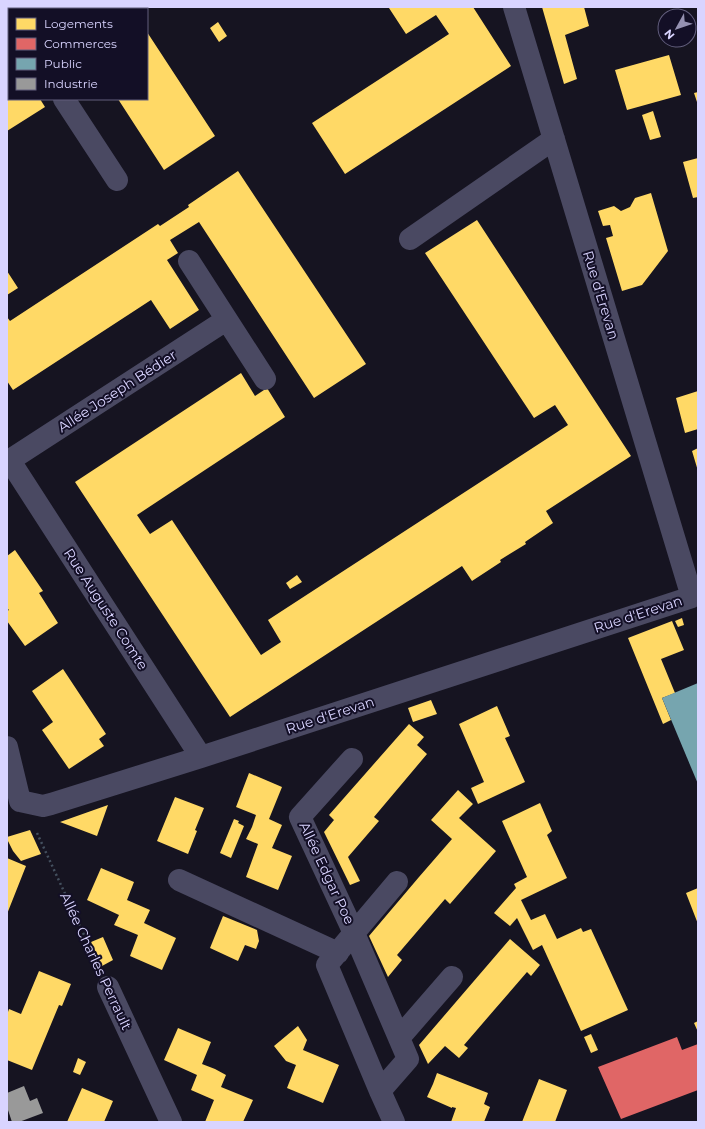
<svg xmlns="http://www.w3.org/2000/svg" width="705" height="1129" font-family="Montserrat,sans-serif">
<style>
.homes{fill:#ffd966}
.shops{fill:#e06666}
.public{fill:#76a5af}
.industry{fill:#999}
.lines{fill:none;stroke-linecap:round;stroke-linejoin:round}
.path{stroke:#44505f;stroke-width:2.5;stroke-dasharray:2 3;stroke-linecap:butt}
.minor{stroke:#4a4962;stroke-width:22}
.labels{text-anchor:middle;stroke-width:4;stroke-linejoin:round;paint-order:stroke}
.street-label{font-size:14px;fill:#d9d4ff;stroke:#130f26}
</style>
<rect width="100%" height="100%" fill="#161421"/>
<!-- homes -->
<path class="homes" d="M 58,7 L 130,7 L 132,9 L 59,9 Z
M 391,7 L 473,7 L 511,66 L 345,174 L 312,123 L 449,34 L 436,15 L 406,34 L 389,8 Z
M 542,7 L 584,7 L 589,26 L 565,35 L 577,79 L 564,84 Z
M 218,22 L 227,36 L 219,42 L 210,28 Z
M 147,32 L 215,136 L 164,170 L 118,99 L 147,99 Z
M 669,55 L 681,95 L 627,110 L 615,70 Z
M 9,57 L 9,99 L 40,99 L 45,107 L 7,131 L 7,58 Z
M 698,92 L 698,105 L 694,93 Z
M 653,111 L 661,137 L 650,140 L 642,115 Z
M 698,158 L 698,197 L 693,198 L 683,162 Z
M 238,171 L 366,364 L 314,398 L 199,222 L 170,240 L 178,253 L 167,260 L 199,310 L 170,329 L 151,300 L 13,390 L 7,381 L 7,317 L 10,321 L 158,224 L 160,226 L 189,207 L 188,205 Z
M 651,193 L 668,251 L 642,285 L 622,291 L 606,238 L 613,236 L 610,225 L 603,226 L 598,211 L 614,206 L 621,211 L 630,207 L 635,198 Z
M 477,220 L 631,456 L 546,511 L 553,523 L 525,542 L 526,544 L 500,560 L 501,562 L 472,581 L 462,566 L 230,717 L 75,482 L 241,373 L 255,396 L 267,388 L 285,417 L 137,515 L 150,534 L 172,520 L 261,655 L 281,642 L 268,620 L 568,425 L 555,405 L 534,418 L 425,253 Z
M 7,271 L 18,288 L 7,295 Z
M 698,391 L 698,429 L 685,433 L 676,398 Z
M 698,448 L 698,471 L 692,451 Z
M 15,550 L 43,591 L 39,593 L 58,623 L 25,646 L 7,621 L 7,611 L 9,610 L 7,608 L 7,556 Z
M 297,575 L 302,582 L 290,589 L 286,583 Z
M 682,618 L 684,625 L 678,627 L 675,621 Z
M 672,621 L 684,650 L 661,659 L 675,693 L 662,698 L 671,720 L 663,724 L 628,638 Z
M 63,669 L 106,734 L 99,739 L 104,746 L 69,769 L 42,730 L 53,722 L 32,691 Z
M 431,700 L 437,714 L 413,722 L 408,708 Z
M 497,706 L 510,736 L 505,738 L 525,782 L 478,804 L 471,788 L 484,782 L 459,724 Z
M 409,724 L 424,737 L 417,745 L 427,754 L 374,817 L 379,821 L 348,857 L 360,881 L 350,885 L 324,832 L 334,820 L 329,815 Z
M 249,773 L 282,787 L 269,819 L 282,825 L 272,848 L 292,856 L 278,890 L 246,877 L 258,844 L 246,839 L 252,827 L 256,815 L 236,807 Z
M 458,790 L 473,804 L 459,818 L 496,851 L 450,904 L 445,899 L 397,955 L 402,960 L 388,977 L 369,936 L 419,877 L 452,839 L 431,820 Z
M 175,797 L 204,808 L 195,830 L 197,831 L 188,854 L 157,841 Z
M 540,803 L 552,831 L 547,835 L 567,878 L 521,900 L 531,920 L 545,914 L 557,939 L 581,928 L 583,932 L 591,929 L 628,1010 L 581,1031 L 542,945 L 533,950 L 517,918 L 510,926 L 494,913 L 516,888 L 514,884 L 527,877 L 502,821 Z
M 108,805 L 97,836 L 60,822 Z
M 234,819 L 239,821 L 238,823 L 244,826 L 231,858 L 220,853 Z
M 30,830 L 41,854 L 21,861 L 13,851 L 7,839 L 7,837 Z
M 7,858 L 26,866 L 7,914 Z
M 101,868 L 134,882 L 127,900 L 150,910 L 144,923 L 176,938 L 162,970 L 130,956 L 138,935 L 114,925 L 119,915 L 87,900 Z
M 698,888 L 698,924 L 686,893 Z
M 223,916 L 257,930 L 259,941 L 256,949 L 245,945 L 238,961 L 210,948 Z
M 103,937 L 113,960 L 102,966 L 91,942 Z
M 510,939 L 540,965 L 531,976 L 527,972 L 495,1009 L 464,1045 L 468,1048 L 459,1058 L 445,1046 L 428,1064 L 419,1045 Z
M 39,971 L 71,984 L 62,1006 L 59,1005 L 32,1070 L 7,1060 L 7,1015 L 9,1009 L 21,1014 Z
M 698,1021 L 698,1032 L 694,1023 Z
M 298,1026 L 307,1040 L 303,1050 L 339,1065 L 323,1103 L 287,1088 L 296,1065 L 286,1061 L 274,1046 Z
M 178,1028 L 211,1042 L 202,1064 L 215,1069 L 226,1075 L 221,1087 L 253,1100 L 243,1122 L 205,1122 L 214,1100 L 191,1090 L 197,1075 L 164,1060 Z
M 591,1034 L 598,1050 L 591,1053 L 584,1037 Z
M 78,1058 L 86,1062 L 80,1075 L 73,1072 Z
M 437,1073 L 488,1093 L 484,1104 L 490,1107 L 484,1122 L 451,1122 L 456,1108 L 452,1107 L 452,1108 L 427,1097 L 433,1084 Z
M 539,1079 L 567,1090 L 555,1122 L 522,1122 Z
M 82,1088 L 113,1101 L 104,1122 L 67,1122 Z"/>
<!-- shops -->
<path class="shops" d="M 677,1037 L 682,1050 L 698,1044 L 698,1090 L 621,1119 L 598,1067 Z"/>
<!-- public -->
<path class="public" d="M 698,683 L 698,784 L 662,698 Z"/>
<!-- industry -->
<path class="industry" d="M 24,1086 L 30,1101 L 37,1098 L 43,1113 L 19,1122 L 12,1122 L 7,1107 L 7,1093 Z"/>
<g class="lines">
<!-- path -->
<path class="path" d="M 37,833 L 97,963"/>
<!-- minor -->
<path class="minor" d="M 7,12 L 9,16
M 64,99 L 117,180
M 410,239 L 554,139
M 189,261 L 265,379
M 10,461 L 201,757
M 7,462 L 226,320
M 7,747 L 20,801
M 352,759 L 300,817 L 354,933 L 397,882
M 20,801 L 43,806 L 51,804 L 201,757 L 692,597 L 514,7
M 179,880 L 338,953
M 108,987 L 171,1122
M 399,1038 L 452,977
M 380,1091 L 408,1059 L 354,933 L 327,965 L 380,1091 L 394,1122"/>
</g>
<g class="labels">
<!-- street labels -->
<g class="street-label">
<text transform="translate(601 295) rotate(73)" y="5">Rue d'Erevan</text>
<text transform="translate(117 391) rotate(-33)" y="5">Allée Joseph Bédier</text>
<text transform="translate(106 609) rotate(57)" y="5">Rue Auguste Comte</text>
<text transform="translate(638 614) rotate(-18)" y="5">Rue d'Erevan</text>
<text transform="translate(330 715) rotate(-18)" y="5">Rue d'Erevan</text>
<text transform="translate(327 873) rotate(65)" y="5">Allée Edgar Poe</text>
<text transform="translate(96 961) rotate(65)" y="5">Allée Charles Perrault</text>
</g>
</g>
<!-- border -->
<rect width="705" height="1129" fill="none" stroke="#d9d4ff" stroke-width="16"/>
<!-- legend -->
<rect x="8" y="8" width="140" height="92" fill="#130f26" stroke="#625e7d"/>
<rect x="16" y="18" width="20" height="12" fill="#ffd966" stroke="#625e7d"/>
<text x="44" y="28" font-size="12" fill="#d9d4ff">Logements</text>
<rect x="16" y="38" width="20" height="12" fill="#e06666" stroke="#625e7d"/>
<text x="44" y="48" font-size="12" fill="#d9d4ff">Commerces</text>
<rect x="16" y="58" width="20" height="12" fill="#76a5af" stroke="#625e7d"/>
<text x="44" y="68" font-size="12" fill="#d9d4ff">Public</text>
<rect x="16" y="78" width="20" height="12" fill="#999999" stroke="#625e7d"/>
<text x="44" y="88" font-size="12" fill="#d9d4ff">Industrie</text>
<!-- north arrow -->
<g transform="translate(677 28) rotate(230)"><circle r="19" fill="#130f26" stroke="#625e7d"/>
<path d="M0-3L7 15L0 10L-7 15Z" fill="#9591b1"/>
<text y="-6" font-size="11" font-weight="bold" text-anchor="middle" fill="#d9d4ff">N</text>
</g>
</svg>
